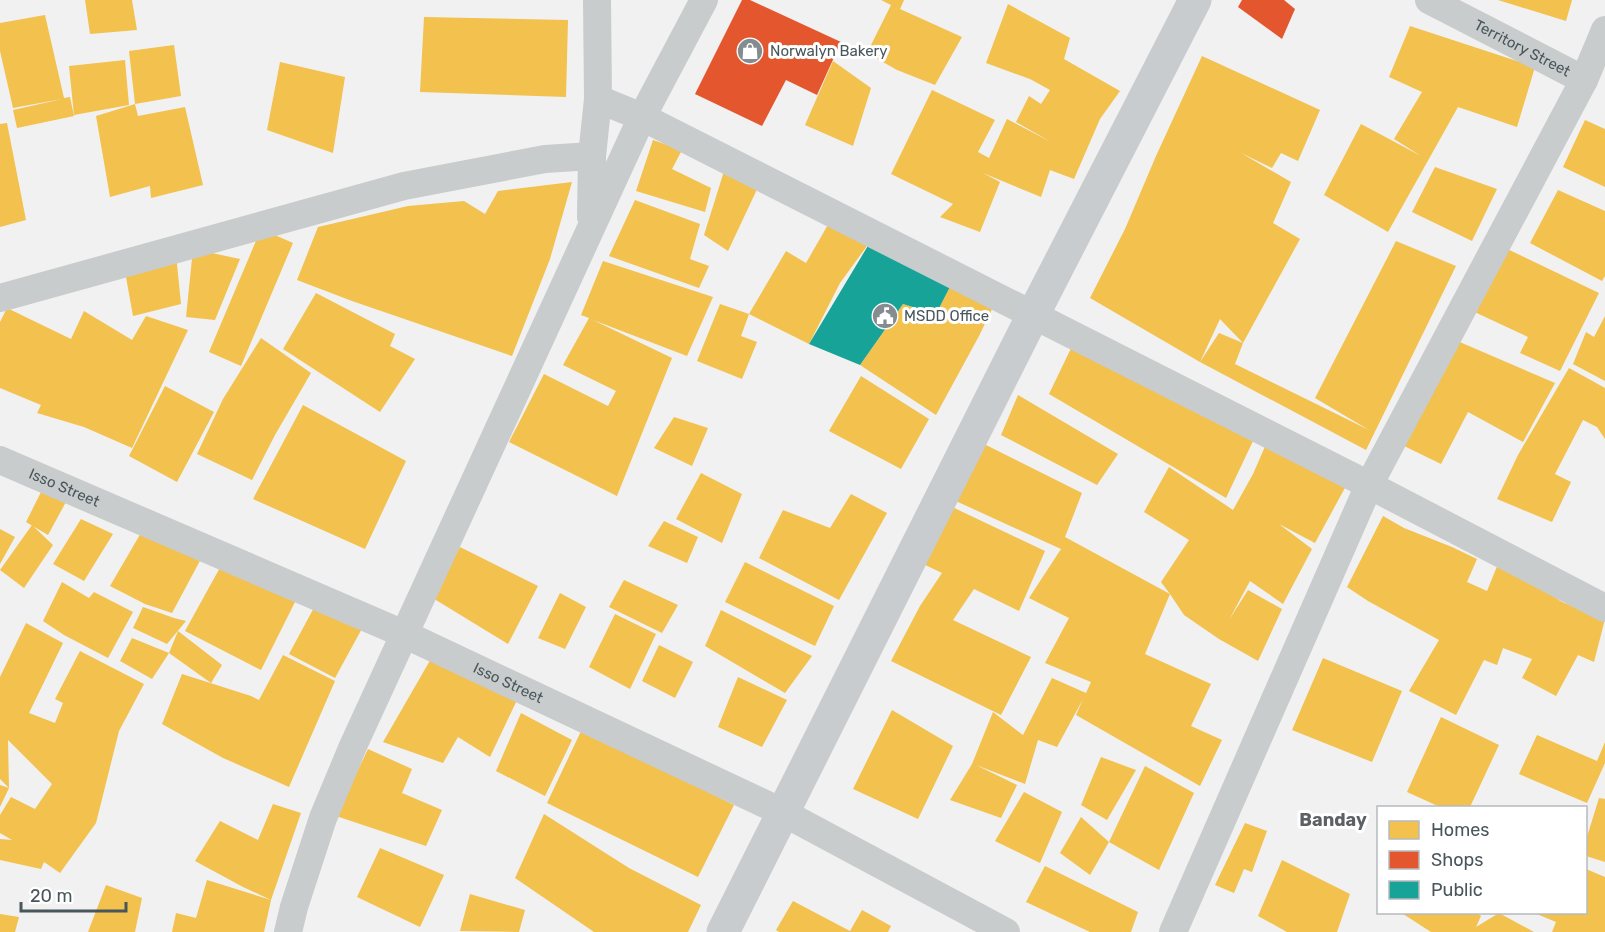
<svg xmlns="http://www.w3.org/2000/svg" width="1605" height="932" font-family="Rubik,sans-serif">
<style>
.homes{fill:#f2c14e}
.shops{fill:#e4572e}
.public{fill:#17a398}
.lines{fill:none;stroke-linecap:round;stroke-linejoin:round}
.street{stroke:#c9cccc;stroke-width:28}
.secondary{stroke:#c9ccce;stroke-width:33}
.labels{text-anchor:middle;stroke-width:6;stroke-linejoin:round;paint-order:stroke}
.street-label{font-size:15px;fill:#49565b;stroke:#fff}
.poi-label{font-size:15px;fill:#49565b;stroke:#fff;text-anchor:start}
.quarter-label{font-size:18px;font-weight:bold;fill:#5d6164;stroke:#fff}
</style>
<rect width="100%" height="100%" fill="#f1f1f1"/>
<!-- homes -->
<path class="homes" d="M 85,0 L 132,0 L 137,30 L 90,34 Z
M 881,0 L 904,0 L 900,9 L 962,37 L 935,85 L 897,70 L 867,53 L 891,5 Z
M 1498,0 L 1572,0 L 1566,21 Z
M 1008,4 L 1070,38 L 1064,59 L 1120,91 L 1100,119 L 1074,179 L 1050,170 L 1041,197 L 983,173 L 1000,182 L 980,232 L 940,217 L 953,204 L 891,174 L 932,90 L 995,120 L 978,152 L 989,158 L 1007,119 L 1051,142 L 1016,122 L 1029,96 L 1041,104 L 1050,90 L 1030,79 L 986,63 Z
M 45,15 L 64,98 L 70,97 L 74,116 L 17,128 L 13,110 L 62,99 L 13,108 L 0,51 L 0,23 Z
M 424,17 L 568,20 L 566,97 L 420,92 Z
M 1410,26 L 1535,67 L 1517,127 L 1458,107 L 1388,232 L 1324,195 L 1361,124 L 1421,156 L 1394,139 L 1422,92 L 1389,77 Z
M 174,45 L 181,96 L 135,104 L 138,116 L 185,107 L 203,185 L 151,198 L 150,186 L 110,197 L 96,116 L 135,104 L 129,51 Z
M 1202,56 L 1320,110 L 1298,161 L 1281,153 L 1272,168 L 1241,153 L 1291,182 L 1273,223 L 1300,239 L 1243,343 L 1220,319 L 1200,362 L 1219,333 L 1243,343 L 1235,364 L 1369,430 L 1315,398 L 1396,241 L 1456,266 L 1366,450 L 1200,362 L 1090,298 L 1125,229 L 1156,156 Z
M 125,60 L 129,105 L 74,115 L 69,66 Z
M 833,61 L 871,88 L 853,146 L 805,125 Z
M 280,62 L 345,77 L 333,153 L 267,130 Z
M 1585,120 L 1605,129 L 1605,187 L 1563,167 Z
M 7,123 L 26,220 L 0,227 L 0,124 Z
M 653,140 L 682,150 L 672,169 L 711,188 L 705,212 L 636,191 Z
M 1435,167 L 1497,189 L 1472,241 L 1412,212 Z
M 725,168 L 760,183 L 728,251 L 704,235 Z
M 572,182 L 550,259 L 512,356 L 352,301 L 297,280 L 318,227 L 408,206 L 464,201 L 485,214 L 498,191 Z
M 1558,190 L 1605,211 L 1605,276 L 1602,281 L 1530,243 Z
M 635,200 L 700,224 L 690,259 L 709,266 L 699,288 L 609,256 Z
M 833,216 L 872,239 L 840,283 L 809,344 L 749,314 L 786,251 L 806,263 Z
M 261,229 L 293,243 L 241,366 L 209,352 Z
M 1499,245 L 1599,293 L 1560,371 L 1520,353 L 1528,337 L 1466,308 Z
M 193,249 L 240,259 L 215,320 L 186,317 Z
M 176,254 L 181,304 L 133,316 L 124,266 Z
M 603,261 L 713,297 L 687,356 L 593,320 L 672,358 L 617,496 L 509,442 L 544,374 L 608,406 L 616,391 L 563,365 L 589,318 L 581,315 Z
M 953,281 L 995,303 L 979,336 L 936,415 L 860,365 L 903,304 L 936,314 Z
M 316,293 L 395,334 L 390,346 L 415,359 L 380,412 L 283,349 Z
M 720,304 L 749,314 L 741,336 L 757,342 L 742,379 L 697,361 Z
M 7,308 L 71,339 L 84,311 L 132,340 L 146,316 L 188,330 L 132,448 L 84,427 L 37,413 L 41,405 L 0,388 L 0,322 Z
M 1605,316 L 1605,381 L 1573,364 L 1586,332 L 1594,337 Z
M 261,338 L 311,373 L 275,435 L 252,480 L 197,454 L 223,399 Z
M 1075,340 L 1253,441 L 1226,498 L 1049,394 Z
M 1455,340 L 1555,383 L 1523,442 L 1468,412 L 1441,464 L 1402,445 Z
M 1569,368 L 1605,388 L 1605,439 L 1597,427 L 1583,420 L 1555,474 L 1571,482 L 1552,522 L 1497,499 L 1518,455 Z
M 861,376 L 929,419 L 901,469 L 829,431 Z
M 165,386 L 214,412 L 177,482 L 129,456 Z
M 1018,395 L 1118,454 L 1097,485 L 1001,435 Z
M 303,405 L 406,461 L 365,549 L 253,499 Z
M 674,417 L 708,428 L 692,466 L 654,448 Z
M 978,441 L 1082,493 L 1065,537 L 1170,594 L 1161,582 L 1189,540 L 1144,512 L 1169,467 L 1233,510 L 1253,474 L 1267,442 L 1347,484 L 1315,543 L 1279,524 L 1312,549 L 1283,604 L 1250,581 L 1229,620 L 1248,590 L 1282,609 L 1258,661 L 1219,639 L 1184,615 L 1170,594 L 1145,654 L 1211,684 L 1191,726 L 1222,740 L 1200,786 L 1076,715 L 1083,699 L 1057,747 L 1038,740 L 1025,784 L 976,765 L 1017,785 L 1001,818 L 950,800 L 972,764 L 993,712 L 1023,735 L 1052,678 L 1086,693 L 1091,682 L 1045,663 L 1069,618 L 1029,598 L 1061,549 L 947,497 Z
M 701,473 L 742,494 L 722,543 L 676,519 Z
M 44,486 L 67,500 L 48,535 L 26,522 Z
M 851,494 L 887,513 L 839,600 L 759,558 L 783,510 L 830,528 Z
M 950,506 L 1045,551 L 1019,611 L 974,589 L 953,620 L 1031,657 L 1001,715 L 891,661 L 920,606 L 942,573 L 921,563 Z
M 1383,516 L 1404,528 L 1452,547 L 1477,559 L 1467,582 L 1487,591 L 1498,564 L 1528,580 L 1562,602 L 1605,619 L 1594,662 L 1578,655 L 1556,696 L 1522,678 L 1532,659 L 1503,648 L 1497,665 L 1484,660 L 1456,715 L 1409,691 L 1439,640 L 1368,601 L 1347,587 Z
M 81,519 L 113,534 L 84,581 L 53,564 Z
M 664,521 L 698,537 L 687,563 L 648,546 Z
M 32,525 L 53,545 L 24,588 L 0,570 Z
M 145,526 L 202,557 L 172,613 L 145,604 L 110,586 Z
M 0,529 L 15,537 L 0,564 Z
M 460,547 L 538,586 L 508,644 L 431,597 Z
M 745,562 L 834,606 L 815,646 L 725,602 Z
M 222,564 L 296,600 L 261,670 L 185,631 Z
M 624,580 L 678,605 L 662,633 L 609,607 Z
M 62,582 L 89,598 L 94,592 L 133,612 L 108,658 L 64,635 L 43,621 Z
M 560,593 L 586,607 L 565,649 L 538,638 Z
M 316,604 L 365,623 L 335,678 L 289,654 Z
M 143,607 L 174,618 L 186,621 L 167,644 L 133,628 Z
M 721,610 L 812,656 L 785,693 L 705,646 Z
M 615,614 L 656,634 L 630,689 L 589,667 Z
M 26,623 L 63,643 L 29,713 L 55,723 L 63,703 L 55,699 L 80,651 L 144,684 L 119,731 L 96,823 L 60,873 L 44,862 L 41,869 L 0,860 L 0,839 L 12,840 L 0,833 L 0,815 L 11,797 L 35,809 L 52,784 L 8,740 L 9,788 L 0,779 L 0,677 Z
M 178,631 L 222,665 L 211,683 L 169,653 Z
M 132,638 L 169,653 L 152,679 L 120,661 Z
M 659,645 L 693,662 L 675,698 L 642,681 Z
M 283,655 L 335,681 L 289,787 L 223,758 L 162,724 L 182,674 L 251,696 L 259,700 Z
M 432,657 L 518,698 L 490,757 L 458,737 L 443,763 L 383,742 Z
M 1323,658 L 1402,691 L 1372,762 L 1292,730 Z
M 738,677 L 787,700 L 762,747 L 718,727 Z
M 892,710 L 953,746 L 918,819 L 853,789 Z
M 521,713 L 572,740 L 545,796 L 496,771 Z
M 1441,717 L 1499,745 L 1470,807 L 1440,807 L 1407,792 Z
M 582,729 L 734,805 L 698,877 L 547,803 Z
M 1537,735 L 1597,761 L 1605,742 L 1605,763 L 1587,803 L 1519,774 Z
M 368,749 L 412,769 L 402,793 L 442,810 L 426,846 L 336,816 Z
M 1101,757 L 1136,770 L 1107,820 L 1081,805 Z
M 1145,766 L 1194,793 L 1159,870 L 1109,842 Z
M 0,785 L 9,788 L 0,807 Z
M 1024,792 L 1062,812 L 1040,863 L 995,841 Z
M 1599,798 L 1605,799 L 1605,862 L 1586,856 L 1586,840 Z
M 273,804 L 301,813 L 271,900 L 243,887 L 195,861 L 220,821 L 258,840 Z
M 544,814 L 629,868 L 701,905 L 688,932 L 594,932 L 515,878 Z
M 1081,817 L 1109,842 L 1090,875 L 1060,853 Z
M 1245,823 L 1267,831 L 1252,872 L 1244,869 L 1234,893 L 1215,885 Z
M 380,848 L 444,875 L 420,927 L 357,897 Z
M 1282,860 L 1350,894 L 1337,932 L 1287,932 L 1258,916 Z
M 1045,866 L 1138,912 L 1131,932 L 1090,932 L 1026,902 Z
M 1586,869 L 1605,877 L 1605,932 L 1552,932 L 1556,922 L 1532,912 L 1586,912 Z
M 207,880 L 271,900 L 264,932 L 172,932 L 176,913 L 196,918 Z
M 106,885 L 142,898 L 135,932 L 88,932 Z
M 470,894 L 525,910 L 519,932 L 460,931 Z
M 793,901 L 850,931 L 862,910 L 891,926 L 888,932 L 779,932 L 776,930 Z
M 1400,912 L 1475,912 L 1481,916 L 1476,927 L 1499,913 L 1534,932 L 1431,932 Z
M 0,914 L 19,917 L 15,932 L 0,932 Z"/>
<!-- shops -->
<path class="shops" d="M 742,0 L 750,0 L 841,42 L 817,95 L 786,80 L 762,126 L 695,94 Z
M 1242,0 L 1284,0 L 1295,9 L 1282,39 L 1238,7 Z"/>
<!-- public -->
<path class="public" d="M 872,239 L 953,281 L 936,314 L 903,304 L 860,365 L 809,344 Z"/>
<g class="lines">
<!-- street -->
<g class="street">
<path id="s1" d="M 1429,0 L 1584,80"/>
<path d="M 598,99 L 642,117 L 1369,485 L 1605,608"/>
<path d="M 591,217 L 592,156 L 598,99 L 597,0"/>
<path d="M 0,298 L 404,186 L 545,159 L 592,156"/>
<path id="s2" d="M 0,460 L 404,634 L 782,812 L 1006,932"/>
<path d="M 288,932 L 294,907 L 323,818 L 353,746 L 642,117 L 704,0"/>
<path d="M 1173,932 L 1369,485 L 1584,80 L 1605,30"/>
</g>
<!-- secondary -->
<path class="secondary" d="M 723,932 L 1033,315 L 1195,0"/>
</g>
<!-- icons -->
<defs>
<g id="shop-disc" transform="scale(1.35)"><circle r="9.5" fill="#848c90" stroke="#fff"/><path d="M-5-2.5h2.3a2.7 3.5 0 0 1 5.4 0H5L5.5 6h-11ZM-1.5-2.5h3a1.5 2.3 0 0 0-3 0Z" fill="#fff"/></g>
<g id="civic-disc" transform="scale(1.35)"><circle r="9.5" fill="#848c90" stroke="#fff"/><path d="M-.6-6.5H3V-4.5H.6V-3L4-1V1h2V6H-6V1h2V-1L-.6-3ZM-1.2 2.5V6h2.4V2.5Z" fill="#fff"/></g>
</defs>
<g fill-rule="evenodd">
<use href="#shop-disc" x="750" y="51"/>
<use href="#civic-disc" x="885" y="316"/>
</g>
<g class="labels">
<!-- street labels -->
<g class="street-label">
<text dy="5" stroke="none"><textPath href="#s1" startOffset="105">Territory Street</textPath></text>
<text dy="5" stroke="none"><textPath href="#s2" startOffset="70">Isso Street</textPath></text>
<text dy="5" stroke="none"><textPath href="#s2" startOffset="555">Isso Street</textPath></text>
</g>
<!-- poi labels -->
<g class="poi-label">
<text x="770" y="56">Norwalyn Bakery</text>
<text x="904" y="321">MSDD Office</text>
</g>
<!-- quarter labels -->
<g class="quarter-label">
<text x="1333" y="826">Banday</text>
</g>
</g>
<!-- legend -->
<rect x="1377" y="806" width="210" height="108" fill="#ffffff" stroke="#b6bbbd" stroke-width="1.5"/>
<rect x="1389" y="821" width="30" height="18" fill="#f2c14e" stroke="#b6bbbd" stroke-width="1.5"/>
<text x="1431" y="836" font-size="18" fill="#49565b">Homes</text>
<rect x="1389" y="851" width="30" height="18" fill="#e4572e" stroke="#b6bbbd" stroke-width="1.5"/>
<text x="1431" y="866" font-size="18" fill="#49565b">Shops</text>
<rect x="1389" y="881" width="30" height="18" fill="#17a398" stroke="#b6bbbd" stroke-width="1.5"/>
<text x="1431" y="896" font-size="18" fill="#49565b">Public</text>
<!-- scale -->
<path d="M21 902v9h105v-9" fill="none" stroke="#49565b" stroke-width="3"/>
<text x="30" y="902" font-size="18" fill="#49565b" stroke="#ffffff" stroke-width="4.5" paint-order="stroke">20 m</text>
</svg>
